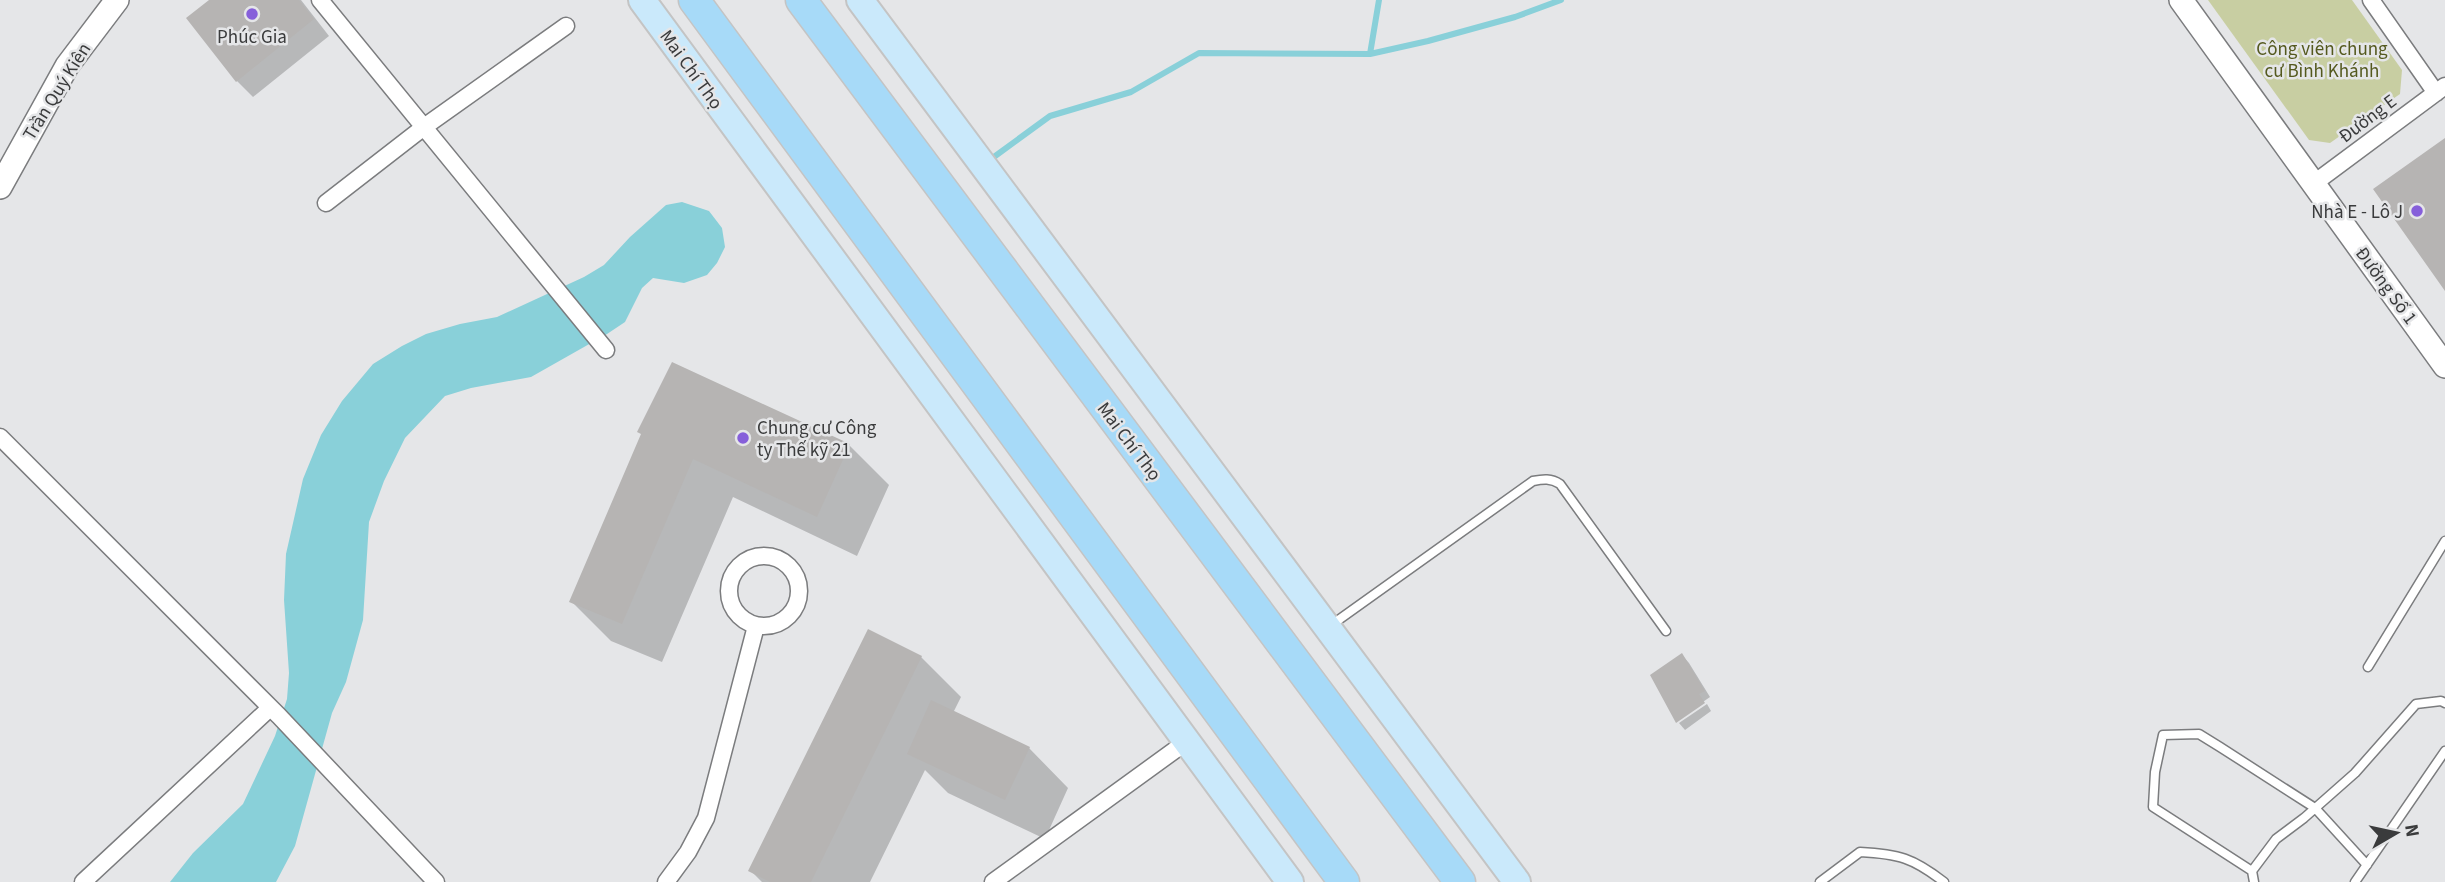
<svg xmlns="http://www.w3.org/2000/svg" width="2445" height="882" font-family="'Source Sans 3',sans-serif">
<style>
.green{fill:#c8cea2}
.water{fill:#89d0d9}
.shadow{fill:#0003}
.lines{fill:none;stroke-linecap:round;stroke-linejoin:round}
.stream{stroke:#89d0d9;stroke-width:6}
.building{fill:#b6b4b3}
.lane-casing{stroke:#7b7c7e;stroke-width:11}
.street-casing{stroke:#7b7c7e;stroke-width:19}
.secondary-casing{stroke:#7b7c7e;stroke-width:26}
.primary-casing{stroke:#c4c4c4;stroke-width:30}
.highway-casing{stroke:#c4c4c4;stroke-width:33}
.lane{stroke:#fff;stroke-width:8}
.street{stroke:#fff;stroke-width:16}
.secondary{stroke:#fff;stroke-width:23}
.primary{stroke:#cae9fb;stroke-width:26}
.highway{stroke:#a7daf8;stroke-width:30}
.poi-dot{fill:#865fda;stroke:#e5e6e8;stroke-width:2.5}
.labels{text-anchor:middle;stroke-width:5;stroke-linejoin:round;paint-order:stroke}
.poi-label{font-size:19px;fill:#3a3b3c;stroke:#e5e6e8}
.park-label{font-size:19px;fill:#54591e;stroke:#e5e6e8}
.street-label{font-size:19px;fill:#3a3b3c;stroke:#e5e6e8}
</style>
<rect width="100%" height="100%" fill="#e5e6e8"/>
<!-- green -->
<path class="green" d="M 2208,0 L 2352,0 L 2402,70 L 2400,94 L 2330,143 L 2309,140 Z"/>
<!-- water -->
<path class="water" d="M 682,202 L 709,211 L 722,228 L 725,247 L 717,263 L 707,275 L 684,283 L 653,278 L 642,288 L 625,322 L 607,334 L 531,377 L 471,388 L 445,396 L 405,438 L 384,481 L 369,522 L 363,620 L 346,682 L 332,713 L 295,846 L 276,882 L 170,882 L 193,853 L 243,804 L 275,736 L 287,699 L 289,673 L 284,600 L 286,554 L 303,479 L 321,435 L 342,401 L 373,364 L 402,346 L 426,334 L 460,324 L 497,317 L 584,277 L 604,265 L 630,237 L 666,205 Z"/>
<!-- shadow -->
<path class="shadow" d="M 212,0 L 301,0 L 329,36 L 253,97 L 237,81 L 188,19 Z
M 643,435 L 849,445 L 889,485 L 857,556 L 733,497 L 662,662 L 611,641 L 571,601 Z
M 1682,655 L 1689,663 L 1710,697 L 1677,720 Z
M 921,657 L 961,697 L 953,713 L 1029,748 L 1068,788 L 1045,839 L 948,793 L 925,770 L 870,882 L 762,882 L 751,871 Z
M 1707,704 L 1711,711 L 1685,730 L 1679,723 Z"/>
<g class="lines">
<!-- stream -->
<path class="stream" d="M 1370,54 L 1379,0
M 987,162 L 1050,116 L 1131,92 L 1199,53 L 1370,54 L 1428,41 L 1515,17 L 1561,0"/>
</g>
<!-- building -->
<path class="building" d="M 209,0 L 299,0 L 314,19 L 236,82 L 186,18 Z
M 2445,138 L 2445,291 L 2373,189 Z
M 672,362 L 850,444 L 817,517 L 693,459 L 622,624 L 569,602 L 641,434 L 637,432 Z
M 868,629 L 922,656 L 811,882 L 770,882 L 748,871 Z
M 1682,653 L 1705,691 L 1699,694 L 1705,703 L 1676,723 L 1650,675 Z
M 931,700 L 1030,747 L 1005,800 L 907,754 Z"/>
<g class="lines">
<!-- lane casing -->
<g class="lane-casing">
<path id="lane" d="M 1330,626 L 1533,481 C 1543,479 1551,478 1560,484 L 1666,631
M 2368,667 L 2445,541
M 2252,871 L 2153,807 L 2155,772 L 2163,735 L 2199,734 L 2220,747 L 2315,808 L 2367,865
M 1820,882 L 1860,852 C 1899,854 1913,858 1944,882
M 2254,882 L 2252,871 L 2276,839 L 2304,818 L 2355,773 L 2416,704 L 2441,701 L 2445,703
M 2355,882 L 2445,751"/>
</g>
<!-- street casing -->
<g class="street-casing">
<path id="street" d="M 320,0 L 606,350
M 2371,0 L 2436,93
M 2313,184 L 2445,86
M 326,203 L 424,127 L 566,26
M 0,437 L 279,716 L 436,882
M729 591a35 35 0 1 1 70 0a35 35 0 1 1-70 0Z
M 83,882 L 270,708
M 666,882 L 688,852 L 706,818 L 756,626
M 993,882 L 1186,742"/>
</g>
<!-- secondary casing -->
<g class="secondary-casing">
<path id="secondary" d="M 2181,0 L 2445,366
M 0,187 L 67,66 L 117,0"/>
</g>
<!-- primary casing -->
<g class="primary-casing">
<path id="primary" d="M 642,0 L 1290,882
M 860,0 L 1517,882"/>
</g>
<!-- highway casing -->
<g class="highway-casing">
<path id="highway" d="M 694,0 L 1344,882
M 801,0 L 1460,882"/>
</g>
<!-- lane -->
<use href="#lane" class="lane"/>
<!-- street -->
<use href="#street" class="street"/>
<!-- secondary -->
<use href="#secondary" class="secondary"/>
<!-- primary -->
<use href="#primary" class="primary"/>
<!-- highway -->
<use href="#highway" class="highway"/>
</g>
<!-- markers -->
<g class="poi-dot">
<circle cx="252" cy="14" r="7"/>
<circle cx="2417" cy="211" r="7"/>
<circle cx="743" cy="438" r="7"/>
</g>
<g class="labels">
<!-- poi labels -->
<g class="poi-label">
<text x="252" y="43">Phúc Gia</text>
<text x="2403" y="218" text-anchor="end">Nhà E - Lô J</text>
<text x="757" y="434" text-anchor="start">Chung cư Công<tspan x="757" dy="22">ty Thế kỹ 21</tspan></text>
</g>
<!-- park labels -->
<g class="park-label">
<text x="2322" y="55">Công viên chung<tspan x="2322" dy="22">cư Bình Khánh</tspan></text>
</g>
<!-- street labels -->
<g class="street-label">
<text transform="translate(692 69) rotate(54)" y="7">Mai Chí Thọ</text>
<text transform="translate(56 91) rotate(-58)" y="7">Trần Quý Kiên</text>
<text transform="translate(2367 118) rotate(-37)" y="7">Đường E</text>
<text transform="translate(2387 285) rotate(54)" y="7">Đường Số 1</text>
<text transform="translate(1130 441) rotate(53)" y="7">Mai Chí Thọ</text>
</g>
</g>
<!-- north arrow -->
<g transform="translate(2396 833) rotate(81)" stroke="#e5e6e8" stroke-width="5" paint-order="stroke">
<path d="M0-5L12 26L0 18L-12 26Z" fill="#3a3b3c"/>
<text y="-10" font-size="19" font-weight="bold" text-anchor="middle" fill="#3a3b3c">N</text>
</g>
</svg>
